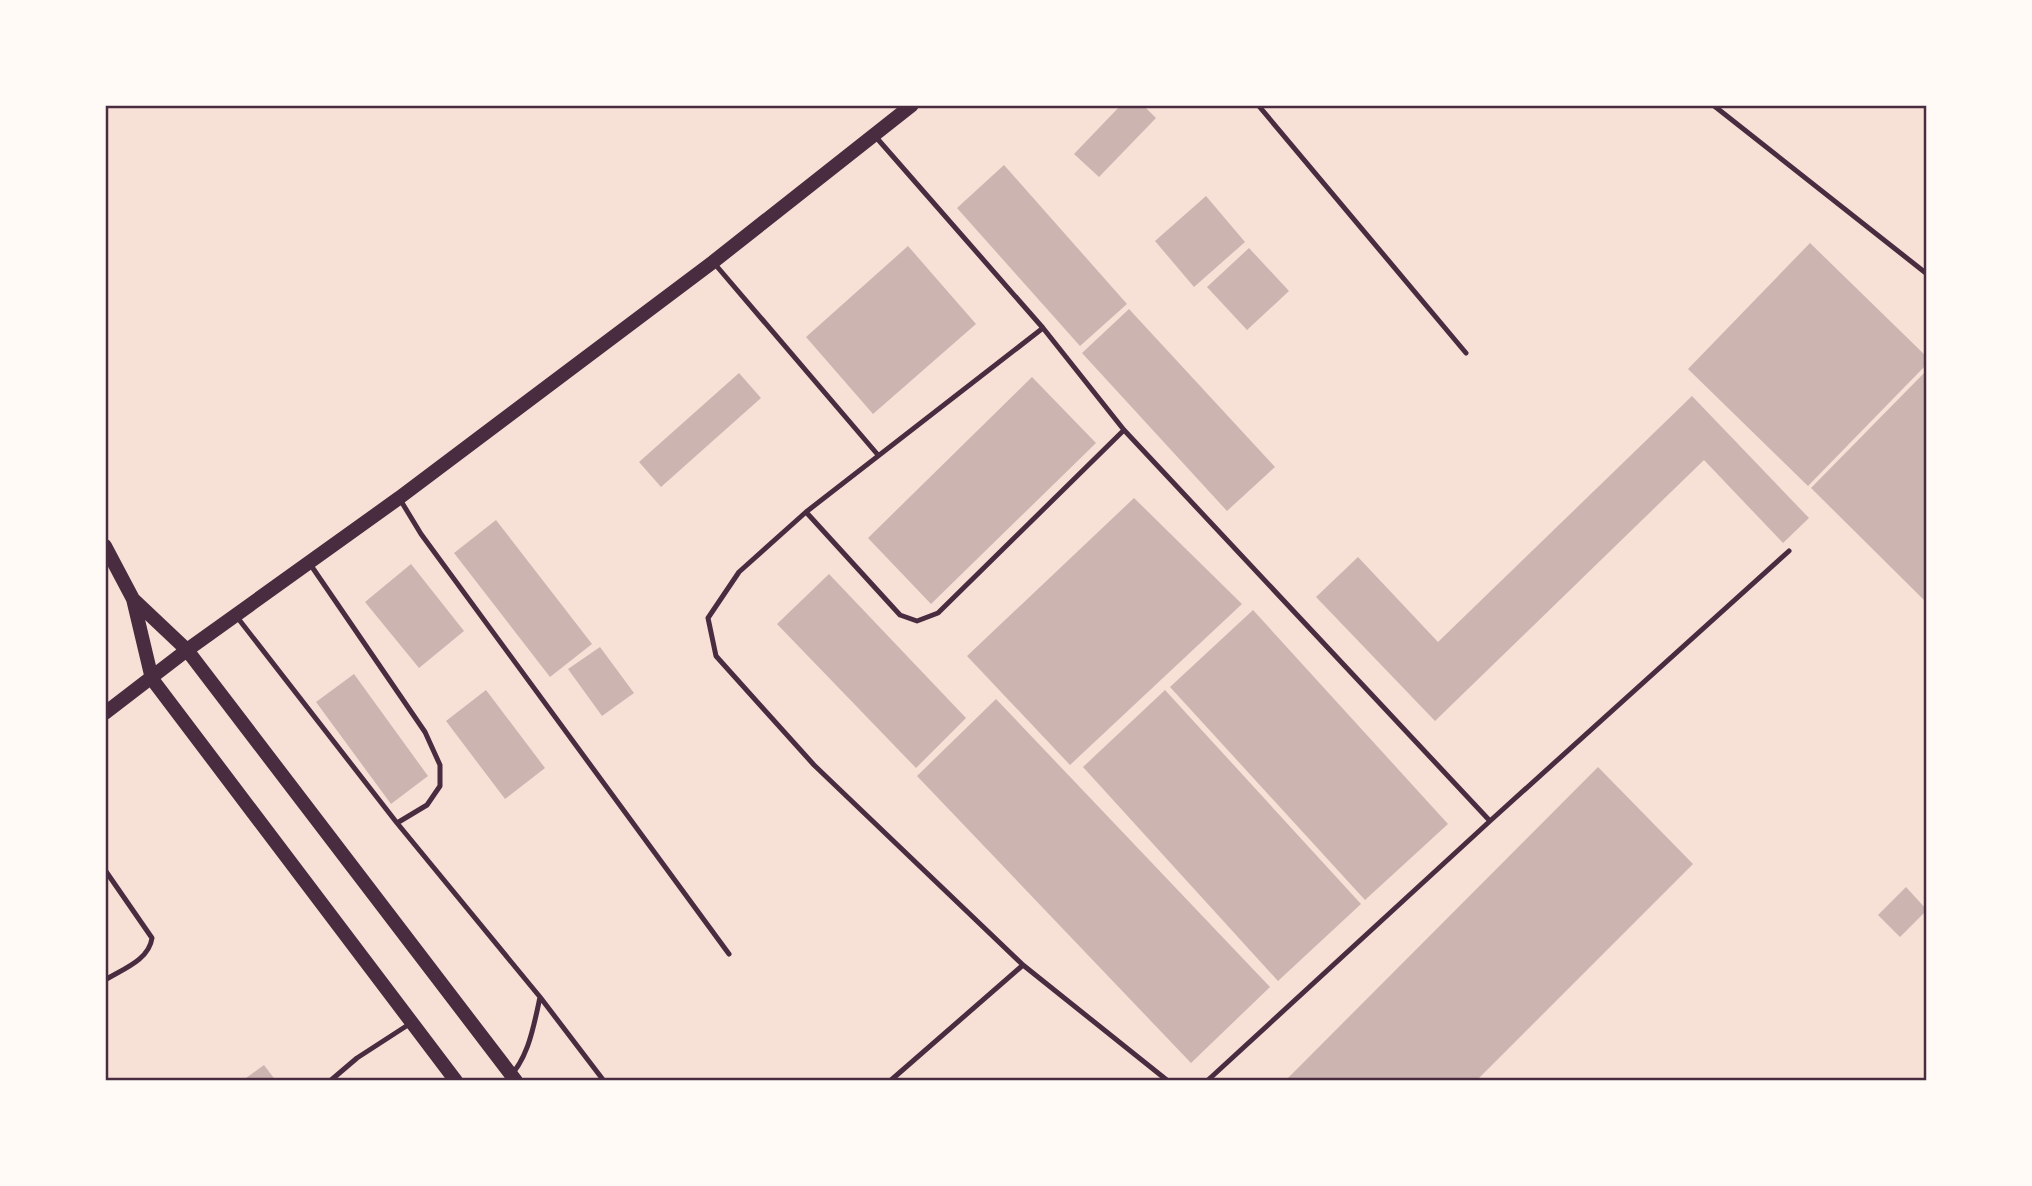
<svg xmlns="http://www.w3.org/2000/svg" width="2032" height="1186" font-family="'DM Sans',sans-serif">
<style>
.building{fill:#ccb4b1}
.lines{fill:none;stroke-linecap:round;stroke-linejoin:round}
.service{stroke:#4a2c40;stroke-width:5}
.secondary{stroke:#4a2c40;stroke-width:14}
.neatline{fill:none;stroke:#4a2c40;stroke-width:2.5}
</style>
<rect width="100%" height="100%" fill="#f7e1d7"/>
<!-- building -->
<path class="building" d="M 1121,105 L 1143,105 L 1156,118 L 1099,177 L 1074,154 Z
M 1004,165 L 1127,304 L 1080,346 L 957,208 Z
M 1206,196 L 1245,242 L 1194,287 L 1155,241 Z
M 1810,243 L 1927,357 L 1927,364 L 1808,486 L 1688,369 Z
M 908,246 L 976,324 L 873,414 L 806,337 Z
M 1249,248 L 1289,291 L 1247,330 L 1207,287 Z
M 1129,309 L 1275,467 L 1227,511 L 1082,353 Z
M 1927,370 L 1927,603 L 1811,488 Z
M 739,373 L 761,398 L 661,487 L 639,462 Z
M 1032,377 L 1096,443 L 931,604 L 868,538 Z
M 1692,396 L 1809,518 L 1783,543 L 1704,460 L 1435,721 L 1316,597 L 1358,557 L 1438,642 Z
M 1134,498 L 1242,604 L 1070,765 L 967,656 Z
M 496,520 L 592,644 L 550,677 L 454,553 Z
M 411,564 L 464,631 L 419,668 L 365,602 Z
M 829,574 L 966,718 L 916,768 L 777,624 Z
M 1253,610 L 1448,824 L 1365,900 L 1170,687 Z
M 600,647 L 634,693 L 602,716 L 568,669 Z
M 354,674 L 428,776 L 391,804 L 316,702 Z
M 486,690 L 545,768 L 505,799 L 446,721 Z
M 1165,690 L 1361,904 L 1278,981 L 1083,767 Z
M 996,699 L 1270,987 L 1191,1063 L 917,776 Z
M 1598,767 L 1693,864 L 1476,1081 L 1285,1081 Z
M 1906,887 L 1927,910 L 1900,937 L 1878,915 Z
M 264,1065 L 276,1081 L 242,1081 Z"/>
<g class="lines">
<!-- service -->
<path class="service" d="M 1258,105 L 1466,353
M 1713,105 L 1927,274
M 875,136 L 1043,328 L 1124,430 L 1490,821
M 714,263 L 878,455
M 1043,328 L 806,512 L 739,572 L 708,618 L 716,656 L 814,765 L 1023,965 L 1168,1081
M 401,501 L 421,534 L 729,954
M 806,512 L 900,615 L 917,621 L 938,613 L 1124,430
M 310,564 L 425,732 L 440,765 L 440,786 L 427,805 L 397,823
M 237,617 L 397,823 L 540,997
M 105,870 L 152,938 C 149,960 123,969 105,980
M 330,1081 L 357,1058 L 411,1023
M 505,1081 C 528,1062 534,1025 540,997 L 604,1081
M 890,1081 L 1023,965
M 1207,1081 L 1490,821 L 1789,551"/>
<!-- secondary -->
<path class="secondary" d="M 105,546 L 133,599 L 152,679 L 456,1081
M 133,599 L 187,650 L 516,1081
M 105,713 L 187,650 L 399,498 L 713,262 L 912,105"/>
</g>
<!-- border -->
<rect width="2032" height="1186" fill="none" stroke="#fffaf5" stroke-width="214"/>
<rect x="107" y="107" width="1818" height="972" class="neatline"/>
</svg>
